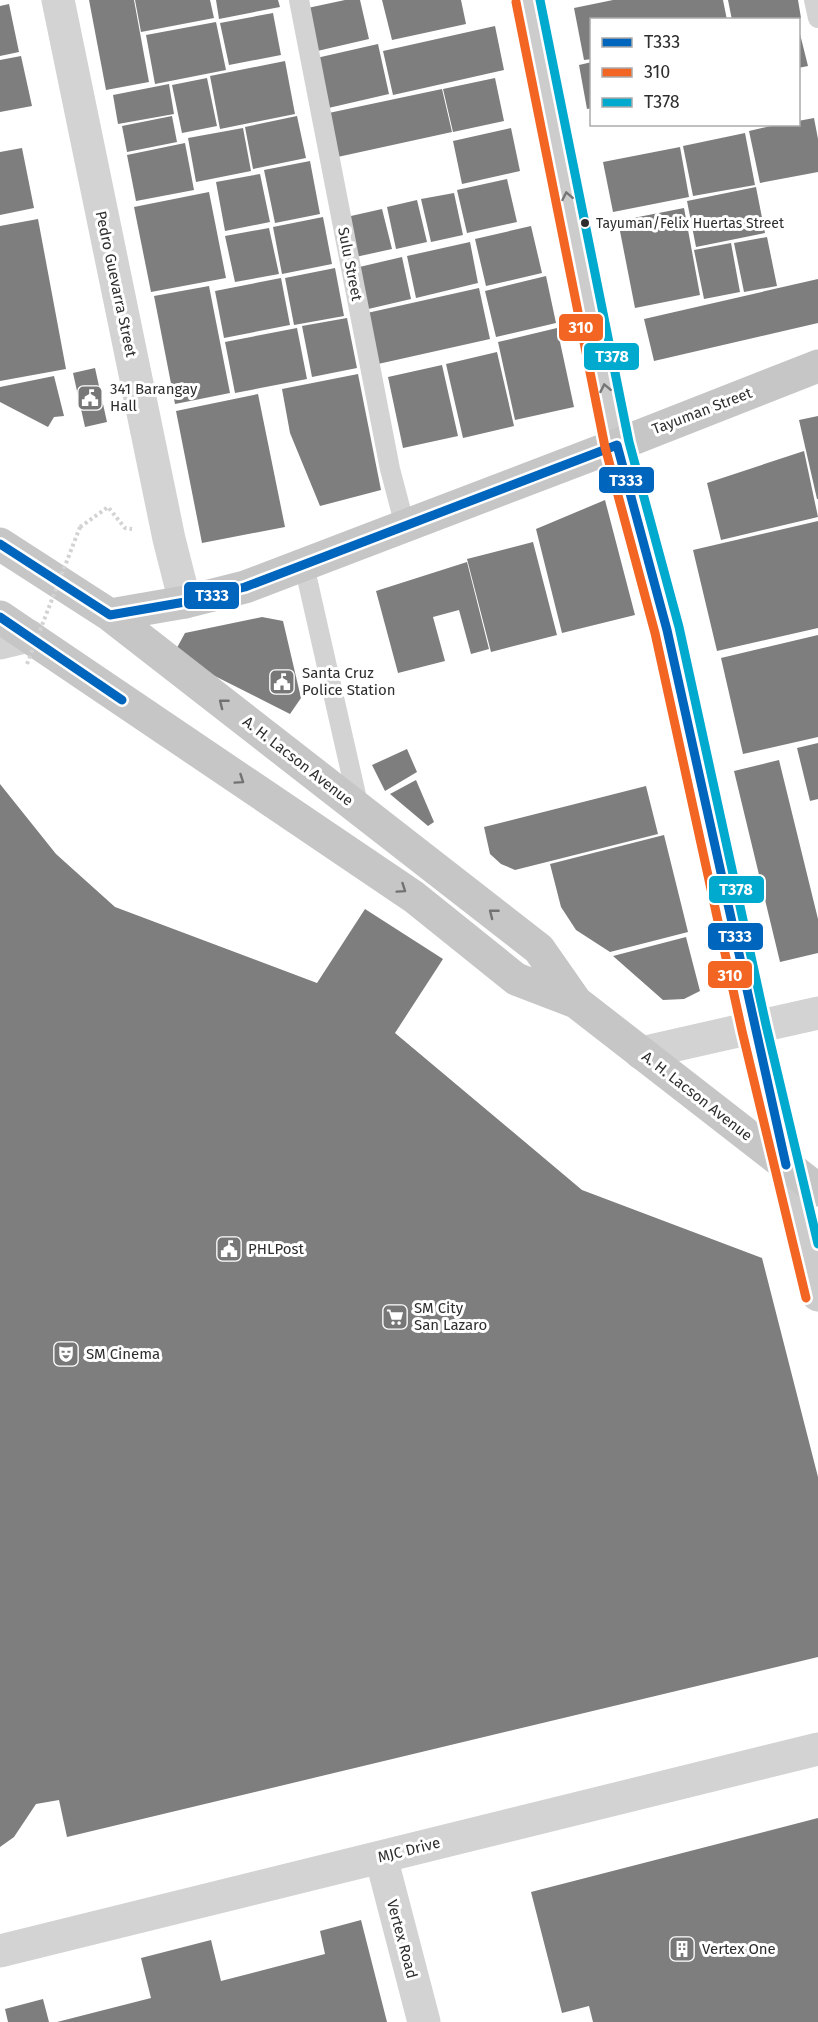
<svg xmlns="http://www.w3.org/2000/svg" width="818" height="2022" font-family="'Fira Sans',sans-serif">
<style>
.building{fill:#7e7e7e}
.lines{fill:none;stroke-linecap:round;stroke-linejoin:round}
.path{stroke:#d3d3d3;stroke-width:4;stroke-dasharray:3 3;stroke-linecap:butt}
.lane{stroke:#d3d3d3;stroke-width:20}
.street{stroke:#d3d3d3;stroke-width:33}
.secondary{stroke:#ccc;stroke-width:33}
.primary{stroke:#c6c6c6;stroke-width:33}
.path-bridge{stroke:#d3d3d3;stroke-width:4;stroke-dasharray:3 3;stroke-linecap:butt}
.bus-1-casing{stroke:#fff;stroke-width:14}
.bus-2-casing{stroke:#fff;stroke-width:14}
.bus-3-casing{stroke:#fff;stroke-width:14}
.bus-1{stroke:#0065bd;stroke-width:9}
.bus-2{stroke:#f26522;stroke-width:9}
.bus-3{stroke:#00a9ce;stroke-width:9}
.oneway{stroke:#757575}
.oneway2{stroke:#727272}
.bus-dot{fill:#2e2e2e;stroke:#fff;stroke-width:2}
.labels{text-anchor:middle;stroke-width:6;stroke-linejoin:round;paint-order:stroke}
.bus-label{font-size:14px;fill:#2e2e2e;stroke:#fff;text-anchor:start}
.street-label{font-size:15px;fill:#2e2e2e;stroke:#fff}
.poi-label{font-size:15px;fill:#2e2e2e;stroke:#fff;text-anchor:start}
.line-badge{stroke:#fff;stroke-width:2}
.badge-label{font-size:16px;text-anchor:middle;font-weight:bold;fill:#fff}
</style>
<rect width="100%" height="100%" fill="#fff"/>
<!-- building -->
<path class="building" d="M 89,0 L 134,0 L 149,82 L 106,90 Z
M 135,0 L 210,0 L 214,18 L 141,32 Z
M 216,0 L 278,0 L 280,7 L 219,19 Z
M 345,0 L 360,0 L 369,39 L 313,52 L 303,9 Z
M 382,0 L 461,0 L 466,24 L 392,40 Z
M 613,0 L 723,0 L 727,20 L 592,20 L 592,59 L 584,60 L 574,8 Z
M 728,0 L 798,0 L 801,18 L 732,20 Z
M 9,4 L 19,52 L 0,56 L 0,6 Z
M 273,13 L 281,55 L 229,65 L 220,23 Z
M 216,22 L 226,70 L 155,84 L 146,35 Z
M 495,26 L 504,70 L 393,95 L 383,51 Z
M 798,26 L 808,66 L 798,68 Z
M 378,44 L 389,94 L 324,109 L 312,59 Z
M 21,56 L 32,106 L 0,112 L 0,60 Z
M 285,61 L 295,114 L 220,129 L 210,76 Z
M 592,62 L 592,108 L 587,109 L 579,65 Z
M 207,78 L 217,126 L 182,133 L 172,85 Z
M 495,78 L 504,121 L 453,132 L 443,89 Z
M 169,84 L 174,114 L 118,124 L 113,95 Z
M 442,89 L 452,132 L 333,158 L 324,114 Z
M 172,116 L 177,142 L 127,152 L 122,126 Z
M 297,116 L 306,158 L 253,169 L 245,127 Z
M 814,118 L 818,139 L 818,172 L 760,183 L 749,131 L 780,124 L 798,124 L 798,121 Z
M 243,128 L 251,171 L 196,182 L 188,138 Z
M 511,128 L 520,171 L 462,184 L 453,141 Z
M 745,133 L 755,185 L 693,196 L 683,146 Z
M 185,143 L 194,190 L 136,201 L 127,155 Z
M 680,147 L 689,197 L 613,212 L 603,162 Z
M 22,148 L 34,208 L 0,215 L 0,152 Z
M 310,161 L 320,214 L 275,223 L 264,170 Z
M 260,174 L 270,222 L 225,231 L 216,182 Z
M 507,179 L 517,222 L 467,233 L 457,190 Z
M 756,187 L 765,233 L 696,247 L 687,201 Z
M 209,192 L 226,278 L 151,292 L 134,207 Z
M 454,193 L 463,235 L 431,242 L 421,199 Z
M 417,200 L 427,242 L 396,249 L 387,207 Z
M 684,208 L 700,295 L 635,308 L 618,221 Z
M 382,209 L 392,249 L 351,258 L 342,218 Z
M 323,217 L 332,264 L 282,274 L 273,227 Z
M 38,219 L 66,369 L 0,381 L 0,226 Z
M 531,226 L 542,273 L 486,286 L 475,239 Z
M 269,228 L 279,274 L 235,282 L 225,236 Z
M 767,237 L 777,286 L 744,292 L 734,243 Z
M 470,242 L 478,283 L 416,298 L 407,256 Z
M 731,243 L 740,292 L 704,299 L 694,250 Z
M 402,257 L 411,299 L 364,310 L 355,268 Z
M 335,268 L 344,316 L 294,325 L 285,278 Z
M 546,276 L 556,323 L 496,337 L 485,291 Z
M 281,278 L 290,325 L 224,338 L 215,291 Z
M 818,279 L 818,323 L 654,361 L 644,319 Z
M 209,286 L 230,393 L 175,404 L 154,296 Z
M 479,288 L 490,339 L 378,364 L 367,313 Z
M 347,318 L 357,368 L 312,377 L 302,326 Z
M 297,328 L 307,379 L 235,393 L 225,342 Z
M 557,328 L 574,407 L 515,420 L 498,342 Z
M 497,352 L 514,426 L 463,438 L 446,364 Z
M 442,365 L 458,436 L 403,448 L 388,377 Z
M 95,368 L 107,422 L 85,427 L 73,373 Z
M 358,374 L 381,490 L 320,506 L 290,433 L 282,389 Z
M 54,376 L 64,416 L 54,417 L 48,427 L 0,402 L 0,387 Z
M 258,394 L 285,527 L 202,543 L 176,411 Z
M 818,416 L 818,499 L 817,499 L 799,420 Z
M 804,451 L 818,517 L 721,540 L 707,483 Z
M 605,500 L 635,615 L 562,633 L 536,529 Z
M 818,521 L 818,628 L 717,651 L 693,550 Z
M 533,542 L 557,635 L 491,652 L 467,559 Z
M 467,562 L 489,649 L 471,654 L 459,610 L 433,617 L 445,661 L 398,673 L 376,591 Z
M 262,617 L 283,621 L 301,698 L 290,714 L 173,655 L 185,633 Z
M 818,635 L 818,737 L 743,754 L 721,658 Z
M 818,743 L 818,799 L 810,801 L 797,748 Z
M 407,749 L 417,772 L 385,791 L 372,765 Z
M 779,760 L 818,919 L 818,953 L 780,962 L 734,771 Z
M 416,780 L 434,822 L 428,826 L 390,794 Z
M 0,784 L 56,854 L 115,907 L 317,983 L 365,909 L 443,959 L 395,1033 L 582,1190 L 762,1258 L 818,1477 L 818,1657 L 67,1837 L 59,1800 L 36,1804 L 14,1837 L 0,1847 Z
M 646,786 L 658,834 L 515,870 L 501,864 L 490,854 L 484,827 Z
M 664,835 L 688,932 L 610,952 L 576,930 L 561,907 L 550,864 Z
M 686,937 L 700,991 L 684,999 L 663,1000 L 613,956 Z
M 818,1818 L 818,2022 L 593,2022 L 589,2006 L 562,2013 L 531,1892 Z
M 361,1920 L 387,2022 L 57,2022 L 151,1998 L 141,1958 L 211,1940 L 221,1981 L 325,1954 L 320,1931 Z
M 43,1999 L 49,2022 L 8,2022 L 5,2009 Z"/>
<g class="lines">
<!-- path -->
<path class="path" d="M 80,527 L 108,507 L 125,528 L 132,529"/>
<!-- lane -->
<path class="lane" d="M 299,0 L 390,469 L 405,526
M 814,0 L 818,18
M 304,565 L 359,808"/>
<!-- street -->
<path class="street" d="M 58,0 L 169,539 L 185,602
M 0,643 L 29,636
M 641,1053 L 818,1013
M 381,1857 L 424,2022
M 0,1951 L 818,1749"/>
<!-- secondary -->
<path class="secondary" d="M 528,0 L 617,445 L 667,630 L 754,1028 L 818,1295"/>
<!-- primary -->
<path class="primary" d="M 0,544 L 110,615 L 539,949 L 576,1002 L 818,1190
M 110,615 L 185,602 L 245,587 L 617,445 L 818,366
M 0,617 L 414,897 L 516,979 L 576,1002"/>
<!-- path-bridge -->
<path class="path-bridge" d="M 27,664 L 80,527"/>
<!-- bus-1 casing -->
<g class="bus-1-casing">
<path id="bus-1" d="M 0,544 L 110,615 L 185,602 L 245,587 L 617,445 L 667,630 L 786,1165
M 0,617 L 122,700"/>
</g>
<!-- bus-2 casing -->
<g class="bus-2-casing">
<path id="bus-2" d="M 516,2 L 605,447 L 655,633 L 742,1031 L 806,1298"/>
</g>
<!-- bus-3 casing -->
<g class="bus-3-casing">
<path id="bus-3" d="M 540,0 L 629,442 L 679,627 L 766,1025 L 818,1244"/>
</g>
<!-- bus-1 -->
<use href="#bus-1" class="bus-1"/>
<!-- bus-2 -->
<use href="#bus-2" class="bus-2"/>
<!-- bus-3 -->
<use href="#bus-3" class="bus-3"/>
</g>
<!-- one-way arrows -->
<defs><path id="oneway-chevron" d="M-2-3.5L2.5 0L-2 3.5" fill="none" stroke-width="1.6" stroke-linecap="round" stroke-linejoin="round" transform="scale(1.5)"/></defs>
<g class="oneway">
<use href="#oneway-chevron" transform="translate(567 196) rotate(-101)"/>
<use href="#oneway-chevron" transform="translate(605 388) rotate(-101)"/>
</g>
<g class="oneway2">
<use href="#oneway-chevron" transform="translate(223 703) rotate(-142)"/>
<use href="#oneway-chevron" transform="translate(240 780) rotate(34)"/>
<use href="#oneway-chevron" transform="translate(402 889) rotate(34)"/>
<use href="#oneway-chevron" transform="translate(493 913) rotate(-142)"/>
</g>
<!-- icons -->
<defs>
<g id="civic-square" transform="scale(1.35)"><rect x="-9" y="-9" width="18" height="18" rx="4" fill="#777" stroke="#fff"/><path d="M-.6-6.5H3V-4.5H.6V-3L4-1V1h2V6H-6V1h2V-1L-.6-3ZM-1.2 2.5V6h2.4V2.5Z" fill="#fff"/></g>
<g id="supermarket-square" transform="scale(1.35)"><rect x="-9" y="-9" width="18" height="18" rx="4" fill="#777" stroke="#fff"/><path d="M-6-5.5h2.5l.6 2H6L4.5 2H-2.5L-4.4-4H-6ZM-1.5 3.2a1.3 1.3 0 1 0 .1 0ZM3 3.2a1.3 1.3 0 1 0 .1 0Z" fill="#fff"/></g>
<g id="theatre-square" transform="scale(1.35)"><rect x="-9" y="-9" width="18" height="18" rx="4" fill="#777" stroke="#fff"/><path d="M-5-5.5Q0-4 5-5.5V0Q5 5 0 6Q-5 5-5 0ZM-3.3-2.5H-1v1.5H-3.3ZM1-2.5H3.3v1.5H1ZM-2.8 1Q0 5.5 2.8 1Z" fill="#fff"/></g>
<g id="building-square" transform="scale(1.35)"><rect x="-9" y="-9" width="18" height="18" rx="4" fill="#777" stroke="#fff"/><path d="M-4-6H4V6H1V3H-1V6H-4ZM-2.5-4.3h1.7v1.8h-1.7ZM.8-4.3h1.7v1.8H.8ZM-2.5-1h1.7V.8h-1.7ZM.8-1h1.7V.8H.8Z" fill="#fff"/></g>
</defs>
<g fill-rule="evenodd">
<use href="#civic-square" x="90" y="398"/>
<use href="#civic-square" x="282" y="682"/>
<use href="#civic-square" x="229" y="1249"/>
<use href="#supermarket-square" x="395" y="1317"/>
<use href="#theatre-square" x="66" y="1354"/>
<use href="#building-square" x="682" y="1949"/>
</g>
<!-- markers -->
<circle class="bus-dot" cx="585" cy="223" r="5"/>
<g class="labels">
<!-- bus labels -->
<g class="bus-label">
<text x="596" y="228">Tayuman/Felix Huertas Street</text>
</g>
<!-- street labels -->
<g class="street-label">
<text transform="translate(350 264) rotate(79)" y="5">Sulu Street</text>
<text transform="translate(116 284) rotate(78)" y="5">Pedro Guevarra Street</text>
<text transform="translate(702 411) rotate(-21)" y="5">Tayuman Street</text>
<text transform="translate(298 761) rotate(38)" y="5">A. H. Lacson Avenue</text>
<text transform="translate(697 1096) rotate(38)" y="5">A. H. Lacson Avenue</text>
<text transform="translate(409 1850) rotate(-14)" y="5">MJC Drive</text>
<text transform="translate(402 1939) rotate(75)" y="5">Vertex Road</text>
</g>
<!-- poi labels -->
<g class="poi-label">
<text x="110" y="394">341 Barangay<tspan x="110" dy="17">Hall</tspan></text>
<text x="302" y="678">Santa Cruz<tspan x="302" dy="17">Police Station</tspan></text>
<text x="248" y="1254">PHLPost</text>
<text x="414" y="1313">SM City<tspan x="414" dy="17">San Lazaro</tspan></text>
<text x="86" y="1359">SM Cinema</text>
<text x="702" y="1954">Vertex One</text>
</g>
</g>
<g class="line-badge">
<rect x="558" y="313" width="46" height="29" rx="6" fill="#f26522"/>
<rect x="583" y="342" width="57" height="29" rx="6" fill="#00a9ce"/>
<rect x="598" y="466" width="57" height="28" rx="6" fill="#0065bd"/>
<rect x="183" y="581" width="57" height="29" rx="6" fill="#0065bd"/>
<rect x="708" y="875" width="57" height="29" rx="6" fill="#00a9ce"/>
<rect x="707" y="922" width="57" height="29" rx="6" fill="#0065bd"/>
<rect x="707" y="960" width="46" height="29" rx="6" fill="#f26522"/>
</g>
<g class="badge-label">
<text x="581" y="333">310</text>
<text x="612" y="362">T378</text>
<text x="626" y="486">T333</text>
<text x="212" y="601">T333</text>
<text x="736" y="895">T378</text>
<text x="735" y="942">T333</text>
<text x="730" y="981">310</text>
</g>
<!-- legend -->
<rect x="590" y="18" width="210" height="108" fill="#ffffff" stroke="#ababab" stroke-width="1.5"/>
<rect x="602" y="38" width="30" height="9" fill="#0065bd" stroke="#ababab" stroke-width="1.5"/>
<text x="644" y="48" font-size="18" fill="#2e2e2e">T333</text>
<rect x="602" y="68" width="30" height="9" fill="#f26522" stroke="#ababab" stroke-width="1.5"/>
<text x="644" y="78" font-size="18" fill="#2e2e2e">310</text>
<rect x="602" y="98" width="30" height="9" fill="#00a9ce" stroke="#ababab" stroke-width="1.5"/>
<text x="644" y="108" font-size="18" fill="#2e2e2e">T378</text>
</svg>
